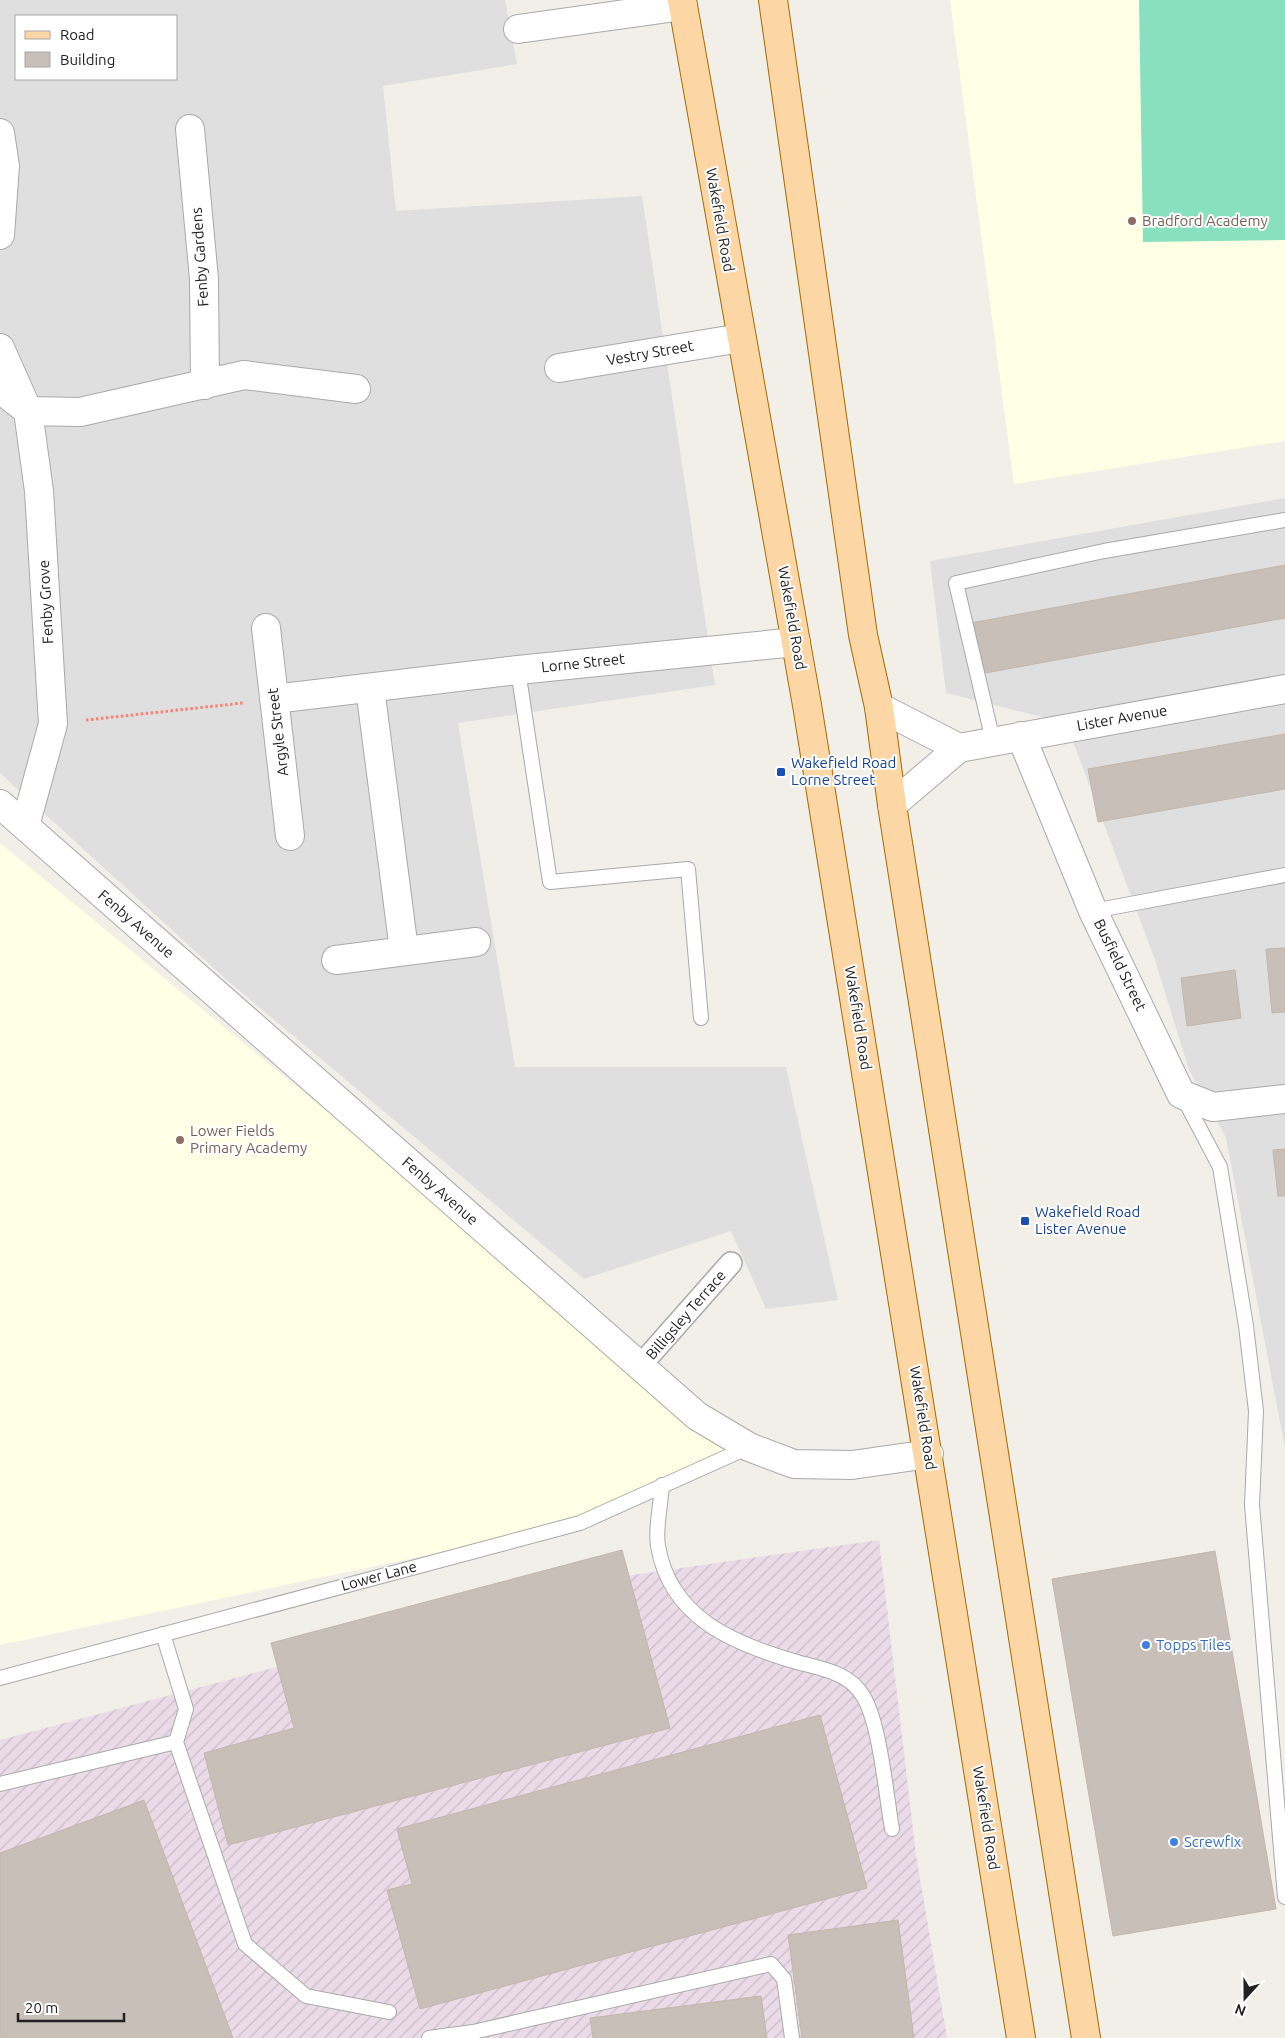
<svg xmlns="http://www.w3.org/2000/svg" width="1285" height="2038" font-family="Ubuntu,sans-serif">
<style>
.residential{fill:#e0dfdf;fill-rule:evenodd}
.industrial{fill:url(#industrial-furrows)}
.education{fill:#ffffe5}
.pitch{fill:#88e0be}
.building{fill:#c7bfb8;stroke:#c4b6ab}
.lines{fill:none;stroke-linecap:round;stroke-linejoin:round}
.service-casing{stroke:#a9a9a9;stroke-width:16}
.pedestrian-casing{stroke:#a9a9a9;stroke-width:24}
.minor-casing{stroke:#a9a9a9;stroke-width:30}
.primary-casing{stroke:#a06b00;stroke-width:30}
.path{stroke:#fa8072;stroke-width:3;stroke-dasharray:2.5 2.5;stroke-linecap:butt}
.service{stroke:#fff;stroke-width:14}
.pedestrian{stroke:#fff;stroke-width:21}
.minor{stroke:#fff;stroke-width:28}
.primary{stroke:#fcd6a4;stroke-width:28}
.education-dot{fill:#8d6e63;stroke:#fff;stroke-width:2}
.transit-dot{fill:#1a4fb4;stroke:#fff;stroke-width:2}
.shop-dot{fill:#3f7fe0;stroke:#fff;stroke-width:2}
.labels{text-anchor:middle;stroke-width:4;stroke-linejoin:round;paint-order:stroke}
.street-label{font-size:15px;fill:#222;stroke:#fff}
.education-label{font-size:15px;fill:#785e54;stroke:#fff;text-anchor:start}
.transit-label{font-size:15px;fill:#164399;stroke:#fff;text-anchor:start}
.shop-label{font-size:15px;fill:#366cbe;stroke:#fff;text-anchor:start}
</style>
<defs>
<pattern id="industrial-furrows" width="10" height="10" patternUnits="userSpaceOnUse" patternTransform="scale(1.25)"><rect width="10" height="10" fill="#ebdbe8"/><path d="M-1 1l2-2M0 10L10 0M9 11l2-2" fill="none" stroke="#c9bcc7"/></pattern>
</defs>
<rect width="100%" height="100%" fill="#f2efe9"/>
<!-- residential -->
<path class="residential" d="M 0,0 L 505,0 L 517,64 L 383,86 L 396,211 L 642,196 L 715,685 L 458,723 L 515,1067 L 786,1067 L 838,1300 L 766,1309 L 731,1231 L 584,1279 L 229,982 L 0,773 ZM 16,16 L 176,16 L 176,79 L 16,79 Z
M 1285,498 L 1285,1448 L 1226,1138 L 1189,1070 L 1154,957 L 1066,723 L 946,693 L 930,561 Z"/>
<!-- industrial -->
<path class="industrial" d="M 879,1540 L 916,1855 L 947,2038 L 0,2038 L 0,1740 L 618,1577 Z"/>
<!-- education -->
<path class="education" d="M 950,0 L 1285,0 L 1285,441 L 1014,484 Z
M 0,843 L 697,1416 L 749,1447 L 580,1523 L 0,1645 Z"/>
<!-- pitch -->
<path class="pitch" d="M 1139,0 L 1285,0 L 1285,240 L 1143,242 Z"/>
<!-- building -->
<path class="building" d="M 1285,565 L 1285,618 L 980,674 L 971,623 Z
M 1285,734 L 1285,789 L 1098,822 L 1088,769 Z
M 1285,948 L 1285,1012 L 1272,1013 L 1266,949 Z
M 1235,970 L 1241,1018 L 1187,1026 L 1181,978 Z
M 1285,1149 L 1285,1196 L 1278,1196 L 1273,1150 Z
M 622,1550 L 670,1728 L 228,1845 L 204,1753 L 294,1728 L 271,1643 Z
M 1215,1551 L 1276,1909 L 1113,1936 L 1052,1579 Z
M 820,1715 L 867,1888 L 420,2009 L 387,1890 L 412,1884 L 397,1829 Z
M 144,1800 L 233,2038 L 0,2038 L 0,1853 Z
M 898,1920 L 914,2038 L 802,2038 L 788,1935 Z
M 761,1996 L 767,2038 L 593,2038 L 590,2018 Z"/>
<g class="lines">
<!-- service casing -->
<g class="service-casing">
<path id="service" d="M 518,670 L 550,882 L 688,869 L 701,1018
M 993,741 L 956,583 L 1104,551 L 1285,520
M 1093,911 L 1285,875
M 1183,1097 L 1220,1167 L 1246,1326 L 1256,1411 L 1252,1505 L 1285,1897
M 662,1485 C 661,1504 655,1528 658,1546 C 670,1618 734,1644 797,1662 C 821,1669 849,1672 863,1696 C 880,1723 886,1795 892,1829
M 0,1678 L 580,1523 L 749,1447
M 176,1742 L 245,1944 L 306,1996 L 389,2012
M 0,1784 L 176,1742 L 186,1709 L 163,1634
M 429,2038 L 473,2032 L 771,1964 L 784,1979 L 792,2038"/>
</g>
<!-- pedestrian casing -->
<g class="pedestrian-casing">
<path id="pedestrian" d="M 640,1366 L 731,1263"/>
</g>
<!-- minor casing -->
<g class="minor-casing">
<path id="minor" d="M 518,29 L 683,6
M 190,129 L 204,279 L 205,385
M 0,133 L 5,166 L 0,235
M 0,348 L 28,411 L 80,412 L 244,375 L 356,389
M 559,368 L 741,338
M 0,389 L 28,411 L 39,491 L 53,724 L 25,826
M 266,628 L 290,836
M 370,688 L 404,950
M 274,699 L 518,670 L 796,642
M 879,707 L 959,748
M 1021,736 L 1093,911 L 1181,1094 L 1213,1107 L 1285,1099
M 0,804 L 697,1416 L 749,1447 L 794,1464 L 852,1465 L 929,1454
M 892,805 L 959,748 L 1285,689
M 336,960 L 476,942"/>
</g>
<!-- primary casing -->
<g class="primary-casing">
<path id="primary" d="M 682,0 L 807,705 L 1021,2038
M 773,0 L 863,635 L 879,707 L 892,805 L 1086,2038"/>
</g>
<!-- path -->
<path class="path" d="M 86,720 L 243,703"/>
<!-- service -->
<use href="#service" class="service"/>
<!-- pedestrian -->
<use href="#pedestrian" class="pedestrian"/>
<!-- minor -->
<use href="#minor" class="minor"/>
<!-- primary -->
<use href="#primary" class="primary"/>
</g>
<!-- markers -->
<g class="education-dot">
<circle cx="1132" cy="221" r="5"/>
<circle cx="180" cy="1140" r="5"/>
</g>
<g class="transit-dot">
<rect x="776" y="767" width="10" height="10" rx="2.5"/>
<rect x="1020" y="1216" width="10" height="10" rx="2.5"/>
</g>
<g class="shop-dot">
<circle cx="1146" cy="1645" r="5"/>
<circle cx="1174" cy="1842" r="5"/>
</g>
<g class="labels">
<!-- street labels -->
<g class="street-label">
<text transform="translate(720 220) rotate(80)" y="5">Wakefield Road</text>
<text transform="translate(200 257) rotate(-94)" y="5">Fenby Gardens</text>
<text transform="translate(650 353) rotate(-10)" y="5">Vestry Street</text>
<text transform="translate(46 602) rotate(-93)" y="5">Fenby Grove</text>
<text transform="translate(792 618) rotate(80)" y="5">Wakefield Road</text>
<text transform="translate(583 663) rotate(-6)" y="5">Lorne Street</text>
<text transform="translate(1122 718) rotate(-10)" y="5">Lister Avenue</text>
<text transform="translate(278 732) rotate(-97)" y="5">Argyle Street</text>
<text transform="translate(136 924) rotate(41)" y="5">Fenby Avenue</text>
<text transform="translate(1120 965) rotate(64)" y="5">Busfield Street</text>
<text transform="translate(858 1018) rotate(81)" y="5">Wakefield Road</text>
<text transform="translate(440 1191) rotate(41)" y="5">Fenby Avenue</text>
<text transform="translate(686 1315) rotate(-49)" y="5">Billigsley Terrace</text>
<text transform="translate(923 1418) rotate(81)" y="5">Wakefield Road</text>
<text transform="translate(379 1576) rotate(-15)" y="5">Lower Lane</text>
<text transform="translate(986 1818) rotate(81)" y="5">Wakefield Road</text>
</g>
<!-- education labels -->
<g class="education-label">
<text x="1142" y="226">Bradford Academy</text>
<text x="190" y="1136">Lower Fields<tspan x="190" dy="17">Primary Academy</tspan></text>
</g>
<!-- transit labels -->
<g class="transit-label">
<text x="791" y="768">Wakefield Road<tspan x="791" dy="17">Lorne Street</tspan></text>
<text x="1035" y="1217">Wakefield Road<tspan x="1035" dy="17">Lister Avenue</tspan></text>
</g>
<!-- shop labels -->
<g class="shop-label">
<text x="1156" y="1650">Topps Tiles</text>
<text x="1184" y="1847">Screwfix</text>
</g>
</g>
<!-- legend -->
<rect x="15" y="15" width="162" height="65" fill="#ffffff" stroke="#a7a7a7"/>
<rect x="25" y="31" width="25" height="8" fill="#fcd6a4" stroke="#a7a7a7"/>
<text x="60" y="40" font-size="15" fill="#222222">Road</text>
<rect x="25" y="52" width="25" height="15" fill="#c7bfb8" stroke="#a7a7a7"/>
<text x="60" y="65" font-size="15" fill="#222222">Building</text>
<!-- north arrow -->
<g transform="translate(1245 1998) rotate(201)" stroke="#ffffff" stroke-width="4" paint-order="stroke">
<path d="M0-4L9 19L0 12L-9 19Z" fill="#222222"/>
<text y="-8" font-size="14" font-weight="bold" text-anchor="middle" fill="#222222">N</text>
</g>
<!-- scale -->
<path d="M18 2013v8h106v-8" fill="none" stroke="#222222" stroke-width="2.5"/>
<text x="25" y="2013" font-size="15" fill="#222222" stroke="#ffffff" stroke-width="4" paint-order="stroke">20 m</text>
</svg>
